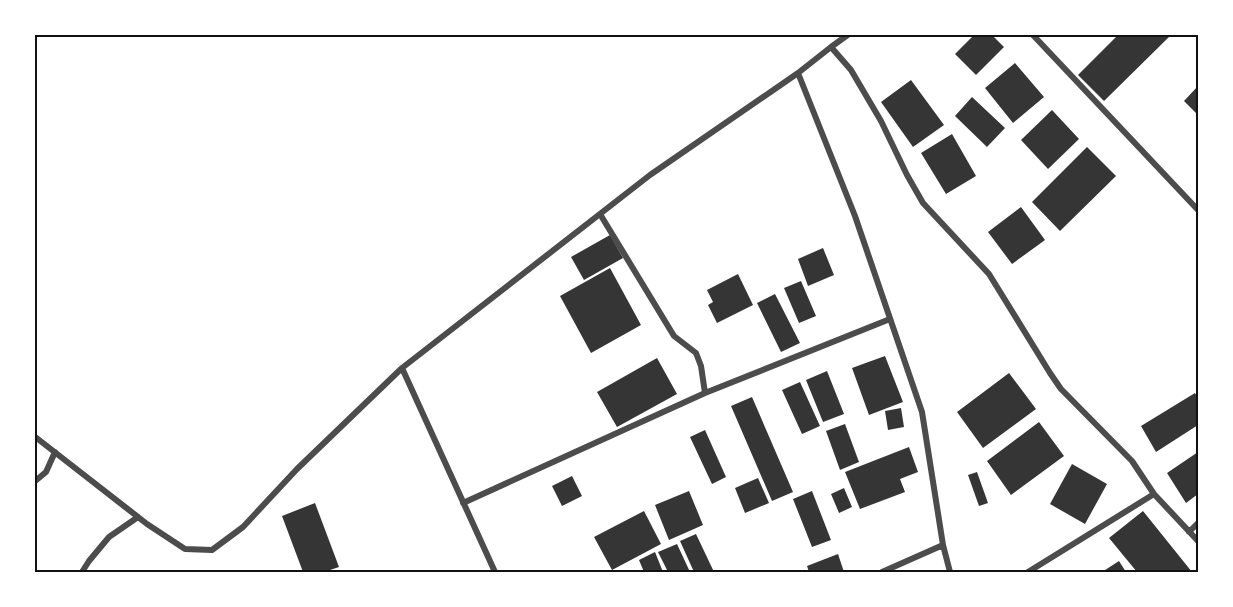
<svg xmlns="http://www.w3.org/2000/svg" width="1233" height="607" font-family="Raleway,sans-serif">
<style>
.building{fill:#353535}
.lines{fill:none;stroke-linecap:round;stroke-linejoin:round}
.minor{stroke:#4c4c4c;stroke-width:6}
.neatline{fill:none;stroke:#111;stroke-width:2}
</style>
<rect width="100%" height="100%" fill="#fff"/>
<!-- building -->
<path class="building" d="M 975,34 L 991,34 L 1004,47 L 976,75 L 955,54 Z
M 1119,34 L 1172,34 L 1104,101 L 1078,75 Z
M 1015,63 L 1044,97 L 1013,123 L 985,88 Z
M 911,80 L 944,125 L 913,147 L 881,102 Z
M 1198,86 L 1198,115 L 1184,101 Z
M 972,97 L 1005,128 L 987,147 L 955,116 Z
M 1052,110 L 1079,139 L 1048,169 L 1021,140 Z
M 952,134 L 976,176 L 946,194 L 921,153 Z
M 1087,147 L 1116,176 L 1060,231 L 1032,202 Z
M 1021,207 L 1045,240 L 1012,264 L 988,232 Z
M 610,235 L 623,258 L 584,280 L 571,257 Z
M 823,248 L 834,275 L 808,286 L 798,259 Z
M 610,268 L 641,325 L 591,353 L 560,296 Z
M 738,274 L 753,305 L 717,323 L 708,305 L 713,302 L 707,290 Z
M 801,281 L 816,316 L 799,323 L 784,288 Z
M 775,294 L 800,343 L 781,352 L 757,303 Z
M 885,356 L 903,402 L 869,415 L 852,368 Z
M 657,358 L 677,394 L 617,427 L 597,392 Z
M 827,371 L 844,414 L 823,422 L 806,380 Z
M 1009,373 L 1036,409 L 983,448 L 957,412 Z
M 800,382 L 820,426 L 802,434 L 782,390 Z
M 1195,393 L 1198,398 L 1198,425 L 1156,452 L 1141,426 Z
M 752,397 L 793,492 L 772,501 L 731,406 Z
M 901,408 L 904,427 L 888,430 L 885,411 Z
M 1039,422 L 1064,456 L 1011,495 L 987,461 Z
M 845,424 L 859,462 L 840,470 L 826,431 Z
M 705,430 L 726,477 L 712,484 L 690,437 Z
M 909,447 L 918,472 L 900,479 L 905,492 L 860,509 L 845,472 Z
M 1198,452 L 1198,494 L 1186,503 L 1167,473 Z
M 1072,464 L 1107,484 L 1085,524 L 1050,504 Z
M 977,472 L 988,503 L 979,506 L 968,475 Z
M 572,476 L 582,496 L 562,506 L 552,486 Z
M 758,478 L 769,503 L 745,513 L 735,488 Z
M 844,488 L 852,507 L 839,513 L 831,494 Z
M 689,491 L 703,525 L 669,540 L 655,505 Z
M 812,491 L 831,540 L 812,547 L 793,499 Z
M 315,503 L 339,567 L 324,572 L 303,572 L 282,516 Z
M 644,511 L 661,544 L 612,570 L 594,537 Z
M 1143,511 L 1192,572 L 1137,572 L 1109,538 Z
M 696,534 L 714,572 L 694,572 L 680,541 Z
M 677,544 L 690,572 L 668,572 L 658,552 Z
M 655,552 L 663,572 L 644,572 L 639,560 Z
M 838,554 L 844,572 L 809,572 L 807,566 Z
M 1119,561 L 1126,572 L 1102,572 Z"/>
<g class="lines">
<!-- minor -->
<path class="minor" d="M 1032,34 L 1198,210
M 831,47 L 851,70 L 881,121 L 907,175 L 923,203 L 989,274 L 1050,373 L 1061,389 L 1132,461 L 1154,494 L 1198,541
M 798,73 L 855,216 L 922,412 L 943,545 L 950,572
M 600,214 L 674,336 L 696,353 L 701,366 L 705,393
M 402,368 L 495,572
M 34,436 L 147,524 L 185,549 L 212,550 L 243,527 L 297,469 L 402,368 L 650,175 L 798,73 L 831,47 L 849,34
M 34,482 L 46,472 L 55,452
M 463,503 L 705,393 L 890,319
M 1189,532 L 1198,523
M 82,572 L 89,561 L 109,537 L 138,517
M 882,572 L 943,545
M 1028,572 L 1154,494"/>
</g>
<!-- border -->
<rect width="1233" height="607" fill="none" stroke="#ffffff" stroke-width="72"/>
<rect x="36" y="36" width="1161" height="535" class="neatline"/>
</svg>
